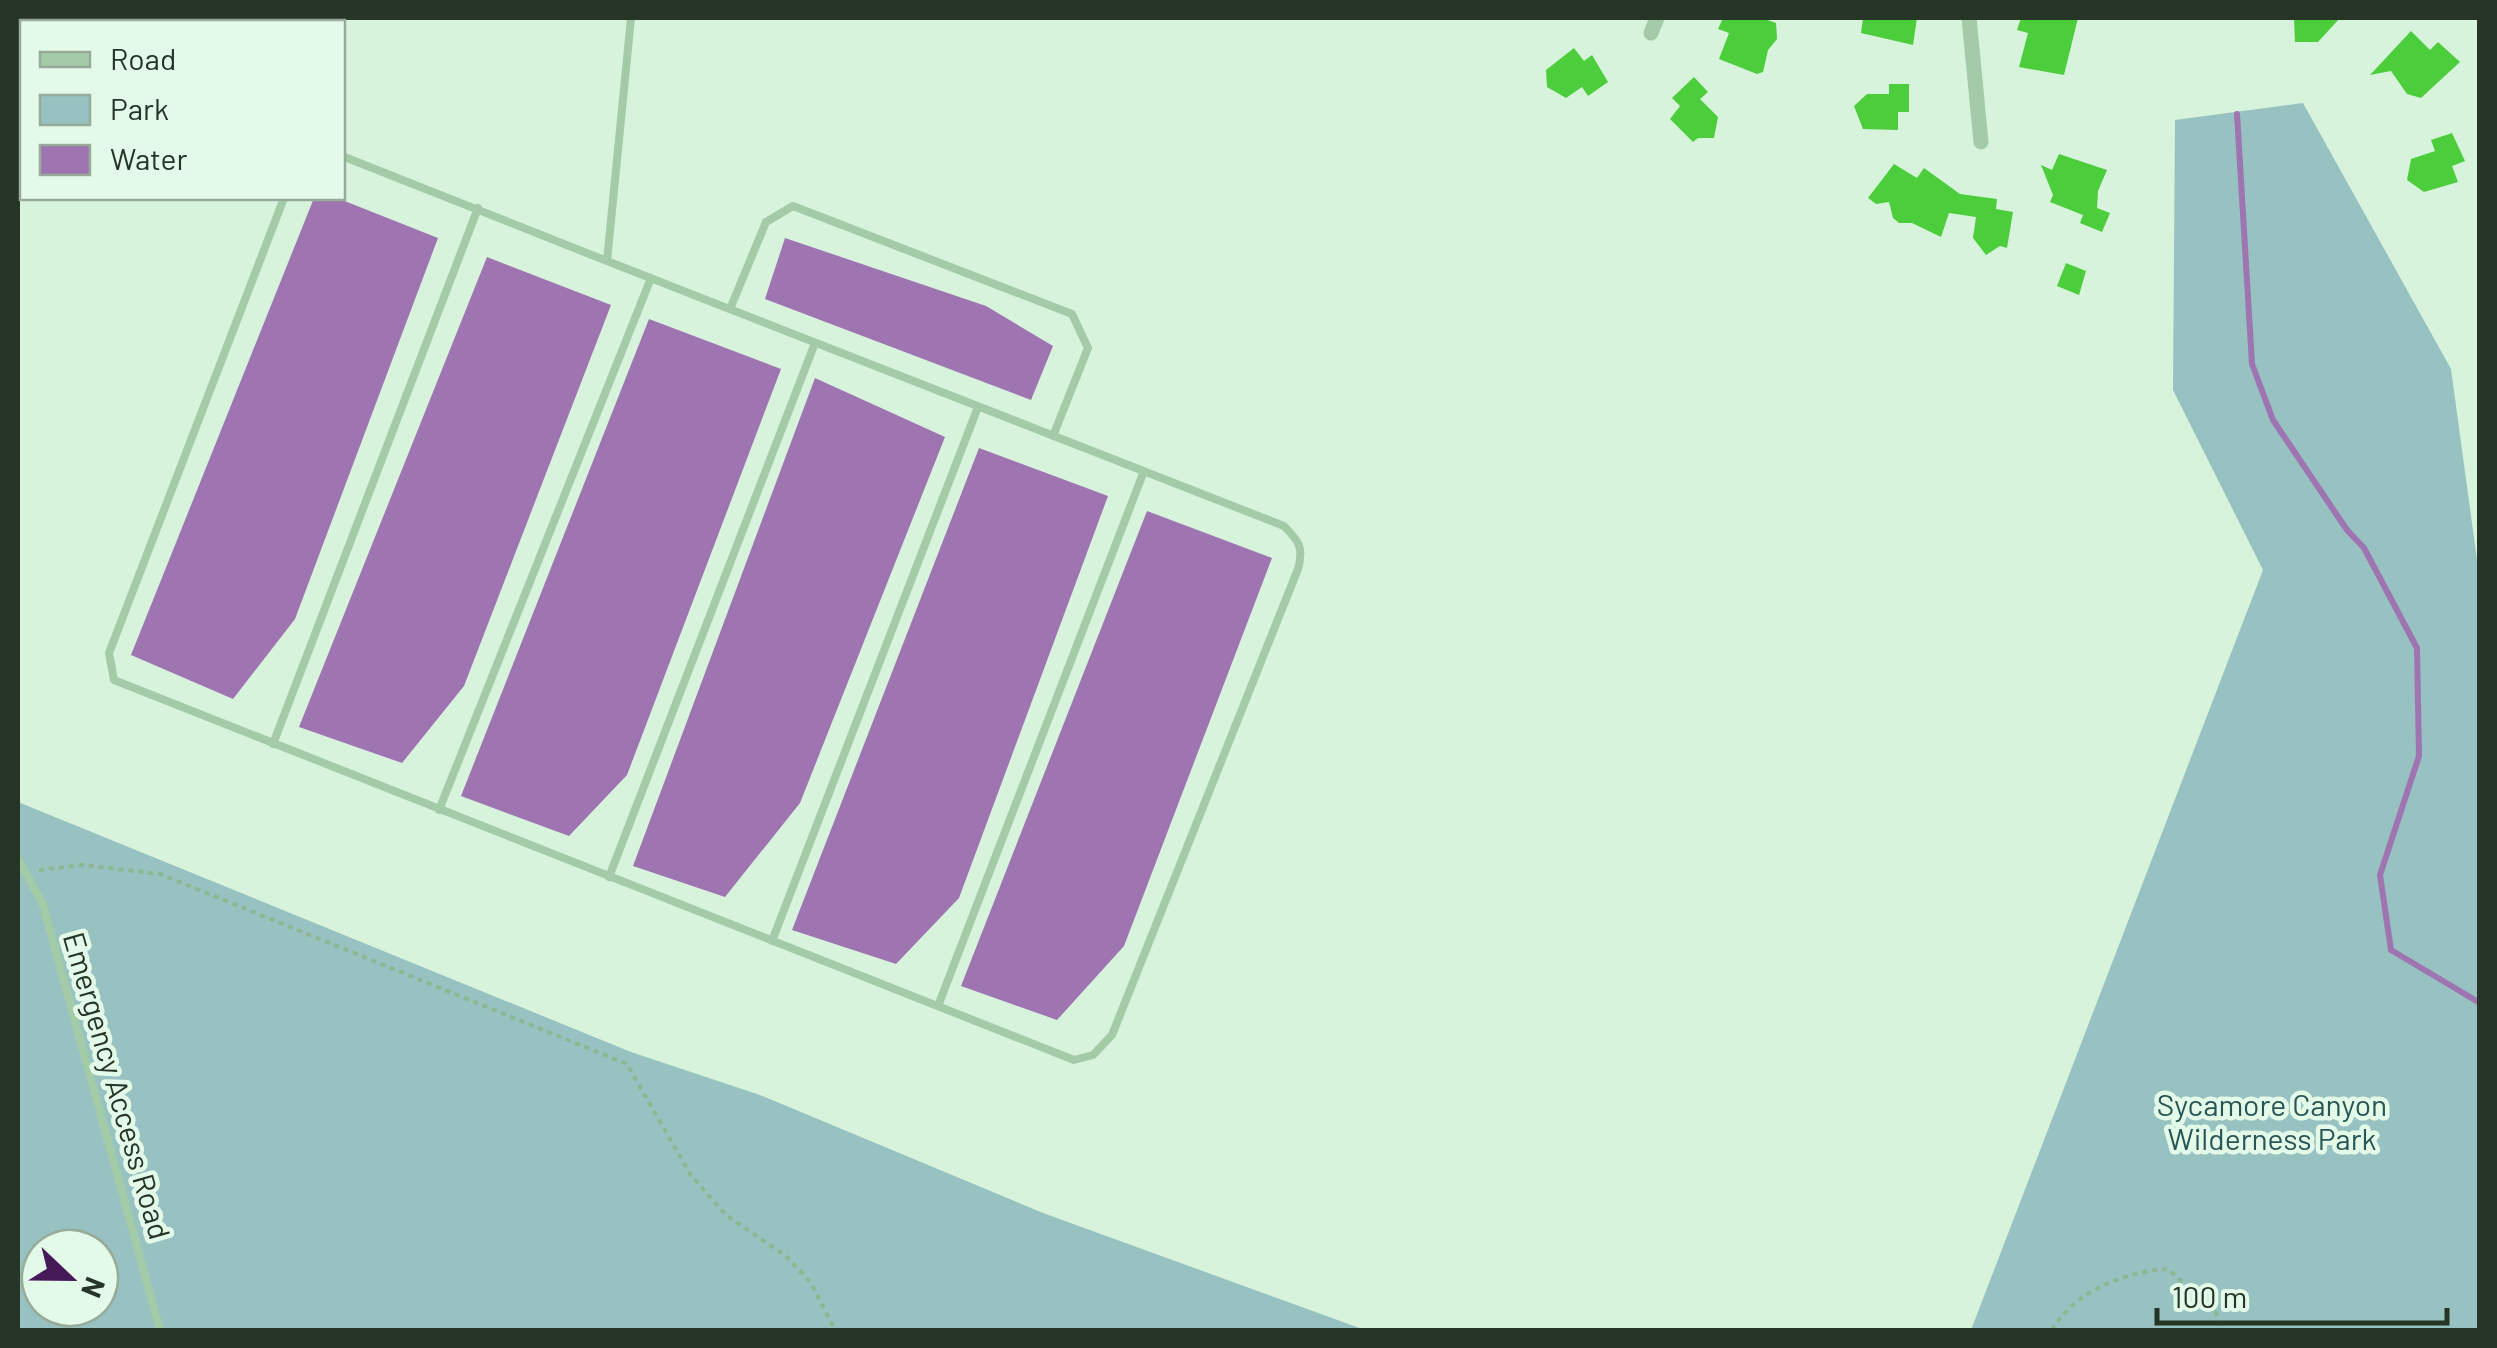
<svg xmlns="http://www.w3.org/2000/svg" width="2497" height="1348" font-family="Barlow,sans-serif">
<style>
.green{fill:#97c2c1;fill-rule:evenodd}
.water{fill:#9e75b1}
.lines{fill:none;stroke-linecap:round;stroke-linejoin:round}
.stream{stroke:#9e75b1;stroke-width:6}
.building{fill:#4ccd3b}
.path{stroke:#8db790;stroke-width:4;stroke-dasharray:5 5;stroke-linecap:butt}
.lane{stroke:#a3cba7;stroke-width:8}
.street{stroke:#a3cba7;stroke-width:15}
.labels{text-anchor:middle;stroke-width:9;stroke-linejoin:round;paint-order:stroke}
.street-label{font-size:30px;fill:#263525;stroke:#e4fae8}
.park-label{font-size:30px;fill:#285555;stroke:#e4fae8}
</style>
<rect width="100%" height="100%" fill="#d7f3dc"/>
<!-- green -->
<path class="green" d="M 2303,103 L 2451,369 L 2480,582 L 2479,1330 L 1971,1330 L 2263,570 L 2173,390 L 2175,120 Z
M 18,802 L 631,1052 L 760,1095 L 1043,1213 L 1365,1330 L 18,1330 ZM 40,1248 L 100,1248 L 100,1308 L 40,1308 Z"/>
<!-- water -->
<path class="water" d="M 314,198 L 337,198 L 438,238 L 295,619 L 233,699 L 131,655 Z
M 785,238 L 986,306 L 1053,346 L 1031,400 L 765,299 Z
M 487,257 L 611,305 L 464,686 L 402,763 L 299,727 Z
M 649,319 L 781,369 L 627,775 L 569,836 L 461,796 Z
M 815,378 L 945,437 L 800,803 L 725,897 L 633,866 Z
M 979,448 L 1108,496 L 959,898 L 896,964 L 792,930 Z
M 1147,511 L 1272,558 L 1124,946 L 1057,1020 L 961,986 Z"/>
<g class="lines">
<!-- stream -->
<path class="stream" d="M 2237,114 L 2252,364 L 2273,420 L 2347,530 L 2364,548 L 2417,648 L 2419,756 L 2380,875 L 2391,950 L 2480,1003"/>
</g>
<!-- building -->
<path class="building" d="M 1723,18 L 1762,18 L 1776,23 L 1777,39 L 1768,50 L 1763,72 L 1757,74 L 1719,59 L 1729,33 L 1718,29 Z
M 1863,18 L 1917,18 L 1913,45 L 1861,33 Z
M 2021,18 L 2078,18 L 2064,75 L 2019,67 L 2028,33 L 2017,30 Z
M 2294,18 L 2340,18 L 2318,42 L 2295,42 Z
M 2411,31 L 2430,50 L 2438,42 L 2460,62 L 2421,98 L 2407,94 L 2391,71 L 2370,75 Z
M 1574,48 L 1584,61 L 1592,55 L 1608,82 L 1588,96 L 1582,87 L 1566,98 L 1547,87 L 1546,70 Z
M 1694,77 L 1708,92 L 1700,99 L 1718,117 L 1714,138 L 1698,138 L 1693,142 L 1670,119 L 1680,106 L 1672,98 Z
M 1889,84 L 1909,84 L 1909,112 L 1898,112 L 1898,130 L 1863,129 L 1854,106 L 1867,94 L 1889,94 Z
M 2452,133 L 2465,161 L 2452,166 L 2458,182 L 2424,192 L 2407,180 L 2411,159 L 2435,151 L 2431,140 Z
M 2059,154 L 2107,170 L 2098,191 L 2097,208 L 2110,213 L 2102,232 L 2080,223 L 2083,215 L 2050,202 L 2053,195 L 2041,165 L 2052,170 Z
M 1894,164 L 1917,178 L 1924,168 L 1960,194 L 1997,199 L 1996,209 L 2013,212 L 2007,248 L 2000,246 L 1986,255 L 1973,238 L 1976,217 L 1949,213 L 1941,237 L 1912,223 L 1899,223 L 1893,218 L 1889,202 L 1876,204 L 1868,198 Z
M 2066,263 L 2086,271 L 2079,295 L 2057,286 Z"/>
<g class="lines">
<!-- path -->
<path class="path" d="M 39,870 L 82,865 L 160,874 L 627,1064 L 690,1174 L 726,1215 L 786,1256 L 811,1283 L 835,1330
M 2052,1330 C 2075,1291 2124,1272 2168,1269 L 2216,1311 L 2217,1330"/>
<!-- lane -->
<path class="lane" d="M 18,85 L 22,85
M 342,156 L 607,261 L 631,18
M 284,198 L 109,653 L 114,680 L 1074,1060 L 1093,1055 L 1112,1035 L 1298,569 C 1304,548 1299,541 1284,526 L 607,261
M 730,309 L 766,222 L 793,206 L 1072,314 L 1088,348 L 1053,436
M 273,744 L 478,208
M 439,810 L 651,278
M 18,858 L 43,905 L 160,1330
M 609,877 L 815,343
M 772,941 L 978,407
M 938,1006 L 1144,471"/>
<!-- street -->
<path class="street" d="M 1969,18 L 1981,142
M 1651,33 L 1657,18"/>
</g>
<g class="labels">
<!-- street labels -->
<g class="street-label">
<text transform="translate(116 1086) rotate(74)" y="10">Emergency Access Road</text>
</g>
<!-- park labels -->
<g class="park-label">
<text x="2272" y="1116">Sycamore Canyon<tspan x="2272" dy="34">Wilderness Park</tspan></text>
</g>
</g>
<!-- border -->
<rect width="2497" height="1348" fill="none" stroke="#263525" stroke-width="40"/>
<!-- legend -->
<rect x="20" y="20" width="325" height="180" fill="#e4fae8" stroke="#98ab9a" stroke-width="2.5"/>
<rect x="40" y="52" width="50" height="15" fill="#a3cba7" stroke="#98ab9a" stroke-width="2.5"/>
<text x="110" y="70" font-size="30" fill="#263525">Road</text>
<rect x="40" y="95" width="50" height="30" fill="#97c2c1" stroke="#98ab9a" stroke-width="2.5"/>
<text x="110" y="120" font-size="30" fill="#263525">Park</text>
<rect x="40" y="145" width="50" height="30" fill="#9e75b1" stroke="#98ab9a" stroke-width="2.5"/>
<text x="110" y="170" font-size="30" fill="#263525">Water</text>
<!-- north arrow -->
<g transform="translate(70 1278) rotate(112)"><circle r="48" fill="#e4fae8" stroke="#98ab9a" stroke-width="2.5"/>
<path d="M0-8L18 38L0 25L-18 38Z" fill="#461959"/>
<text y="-15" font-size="28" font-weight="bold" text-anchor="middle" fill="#263525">N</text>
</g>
<!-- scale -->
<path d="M2157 1308v15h290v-15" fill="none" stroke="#263525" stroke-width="5"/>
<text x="2172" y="1308" font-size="30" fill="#263525" stroke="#e4fae8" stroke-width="8" paint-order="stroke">100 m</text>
</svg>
